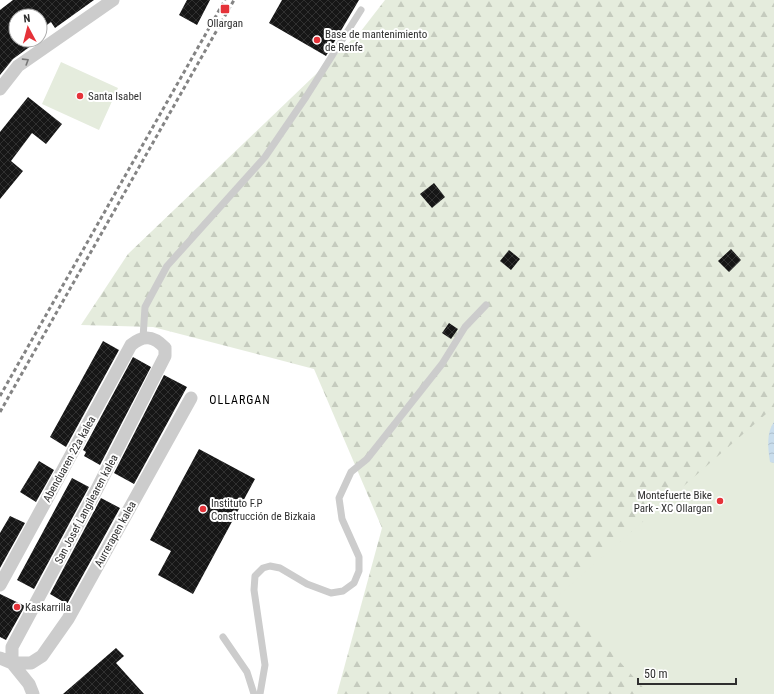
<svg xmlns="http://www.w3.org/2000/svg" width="774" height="694" font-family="'Roboto Condensed',sans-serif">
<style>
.forest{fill:url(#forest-firs)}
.pitch{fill:#e5ecdd}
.water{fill:url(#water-waves)}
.building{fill:url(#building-cross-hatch)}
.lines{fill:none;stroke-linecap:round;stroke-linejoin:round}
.lane{stroke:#ccc;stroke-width:7}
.street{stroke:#ccc;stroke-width:13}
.rail{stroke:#848484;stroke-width:3;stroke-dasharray:4 3;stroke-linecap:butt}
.oneway{stroke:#767676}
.poi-dot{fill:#e53239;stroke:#fff;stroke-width:1.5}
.labels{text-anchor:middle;stroke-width:4;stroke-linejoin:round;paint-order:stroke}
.poi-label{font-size:11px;fill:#2f2f2f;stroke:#fff;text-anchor:start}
.street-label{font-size:11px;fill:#2f2f2f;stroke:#fff}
.neighbourhood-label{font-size:12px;letter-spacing:1px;fill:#000;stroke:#fff}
</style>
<defs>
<pattern id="forest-firs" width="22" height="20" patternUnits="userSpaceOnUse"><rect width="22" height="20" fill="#e5ecdd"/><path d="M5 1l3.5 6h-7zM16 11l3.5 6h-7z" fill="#c5cbbe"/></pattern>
<pattern id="water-waves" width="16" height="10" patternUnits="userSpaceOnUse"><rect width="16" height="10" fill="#c9ddec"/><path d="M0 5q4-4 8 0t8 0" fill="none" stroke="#adbecb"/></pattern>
<pattern id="building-cross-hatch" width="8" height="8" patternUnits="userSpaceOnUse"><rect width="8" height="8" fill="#161616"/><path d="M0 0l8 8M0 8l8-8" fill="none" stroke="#303030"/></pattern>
</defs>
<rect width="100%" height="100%" fill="#fff"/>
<!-- forest -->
<path class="forest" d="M 385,0 L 774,0 L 774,694 L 337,694 L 382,528 L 314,369 L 153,327 L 81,325 L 128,254 L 361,31 Z"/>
<!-- pitch -->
<path class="pitch" d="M 61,62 L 118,88 L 99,130 L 42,104 Z
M 774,407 L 774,694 L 649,694 L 559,595 Z"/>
<!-- water -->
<path class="water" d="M 774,422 L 774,463 L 770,462 C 768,449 766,433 774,422 Z"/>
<!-- building -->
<path class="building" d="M 13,0 L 94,0 L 55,28 L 51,22 L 40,30 L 40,16 L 16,16 L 16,40 L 39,40 L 13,59 L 0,75 L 0,10 Z
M 187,0 L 210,0 L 197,25 L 179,15 Z
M 282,0 L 359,0 L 326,56 L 269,23 Z
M 28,97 L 62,124 L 46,144 L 32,133 L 11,161 L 23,171 L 0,199 L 0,132 Z
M 434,183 L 445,197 L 432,208 L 420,194 Z
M 731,249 L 741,260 L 729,272 L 718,261 Z
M 509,250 L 520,259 L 511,270 L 500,261 Z
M 449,323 L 458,329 L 451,339 L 442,333 Z
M 103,341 L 119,350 L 66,447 L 50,437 Z
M 133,357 L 151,367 L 100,465 L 84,456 L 86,452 L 83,450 Z
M 164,375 L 187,387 L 134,484 L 114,473 Z
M 199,449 L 255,479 L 193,594 L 158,575 L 171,551 L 150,540 Z
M 39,461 L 54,470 L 36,502 L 20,492 Z
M 72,478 L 89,487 L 34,589 L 17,580 Z
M 101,498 L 120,508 L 67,604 L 50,594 Z
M 10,516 L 25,523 L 0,568 L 0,533 Z
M 0,594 L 25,606 L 6,640 L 0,637 Z
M 116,648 L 124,656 L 116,663 L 144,694 L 63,694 Z"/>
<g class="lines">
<!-- lane -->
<path class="lane" d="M 143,338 L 145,307 L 167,266 L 265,157 L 306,97 L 361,10
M 223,637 L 247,672 L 254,694
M 260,694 L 265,665 L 254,590 L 255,576 L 263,568 L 270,566 L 280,568 L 307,584 L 331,593 L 343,591 L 354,583 L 359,571 L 359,557 L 342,519 L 339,498 L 351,472 L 367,459 L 442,364 L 465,327 L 486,305"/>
<!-- street -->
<path class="street" d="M 0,89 L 18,66 L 113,0
M 0,585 L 131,345 C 144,334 154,336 165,348 L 165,356 L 97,489 L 12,647 L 12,663
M 0,658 L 12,663 L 31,663 L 42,656 L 68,619 L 191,398
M 12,663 L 29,684 L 33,694"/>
<!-- rail -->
<path class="rail" d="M 0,396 L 225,0
M 0,412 L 234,0"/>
</g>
<!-- one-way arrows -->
<defs><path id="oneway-chevron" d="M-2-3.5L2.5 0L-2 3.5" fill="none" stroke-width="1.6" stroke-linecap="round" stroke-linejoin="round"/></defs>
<use class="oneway" href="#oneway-chevron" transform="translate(26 61) rotate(-32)"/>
<!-- markers -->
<g class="poi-dot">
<rect x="220" y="4" width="10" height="10" rx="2"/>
<circle cx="317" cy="40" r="4"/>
<circle cx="80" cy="96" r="4"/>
<circle cx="720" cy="501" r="4"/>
<circle cx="203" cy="509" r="4"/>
<circle cx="17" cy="607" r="4"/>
</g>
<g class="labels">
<!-- poi labels -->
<g class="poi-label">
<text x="225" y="27" text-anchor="middle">Ollargan</text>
<text x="325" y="38">Base de mantenimiento<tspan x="325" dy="13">de Renfe</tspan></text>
<text x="88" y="100">Santa Isabel</text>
<text x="712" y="499" text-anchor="end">Montefuerte Bike<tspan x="712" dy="13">Park - XC Ollargan</tspan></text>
<text x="211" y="507">Instituto F.P<tspan x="211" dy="13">Construcción de Bizkaia</tspan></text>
<text x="25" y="611">Kaskarrilla</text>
</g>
<!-- street labels -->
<g class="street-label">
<text transform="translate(69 459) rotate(-61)" y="4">Abenduaren 22a kalea</text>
<text transform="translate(86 509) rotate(-62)" y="4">San Josef Langilearen kalea</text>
<text transform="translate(115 534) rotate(-61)" y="4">Aurrerapen kalea</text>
</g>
<!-- neighbourhood labels -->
<g class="neighbourhood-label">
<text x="240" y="404">OLLARGAN</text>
</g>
</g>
<!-- north arrow -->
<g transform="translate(28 28) rotate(353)"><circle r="19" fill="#ffffff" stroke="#acacac"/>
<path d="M0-3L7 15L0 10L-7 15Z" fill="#e53239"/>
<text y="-6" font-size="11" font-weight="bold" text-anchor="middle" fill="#2f2f2f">N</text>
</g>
<!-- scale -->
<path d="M638 678v6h98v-6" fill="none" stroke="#2f2f2f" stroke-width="2"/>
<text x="644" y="678" font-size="12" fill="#2f2f2f" stroke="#ffffff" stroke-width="3" paint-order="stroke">50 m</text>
</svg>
